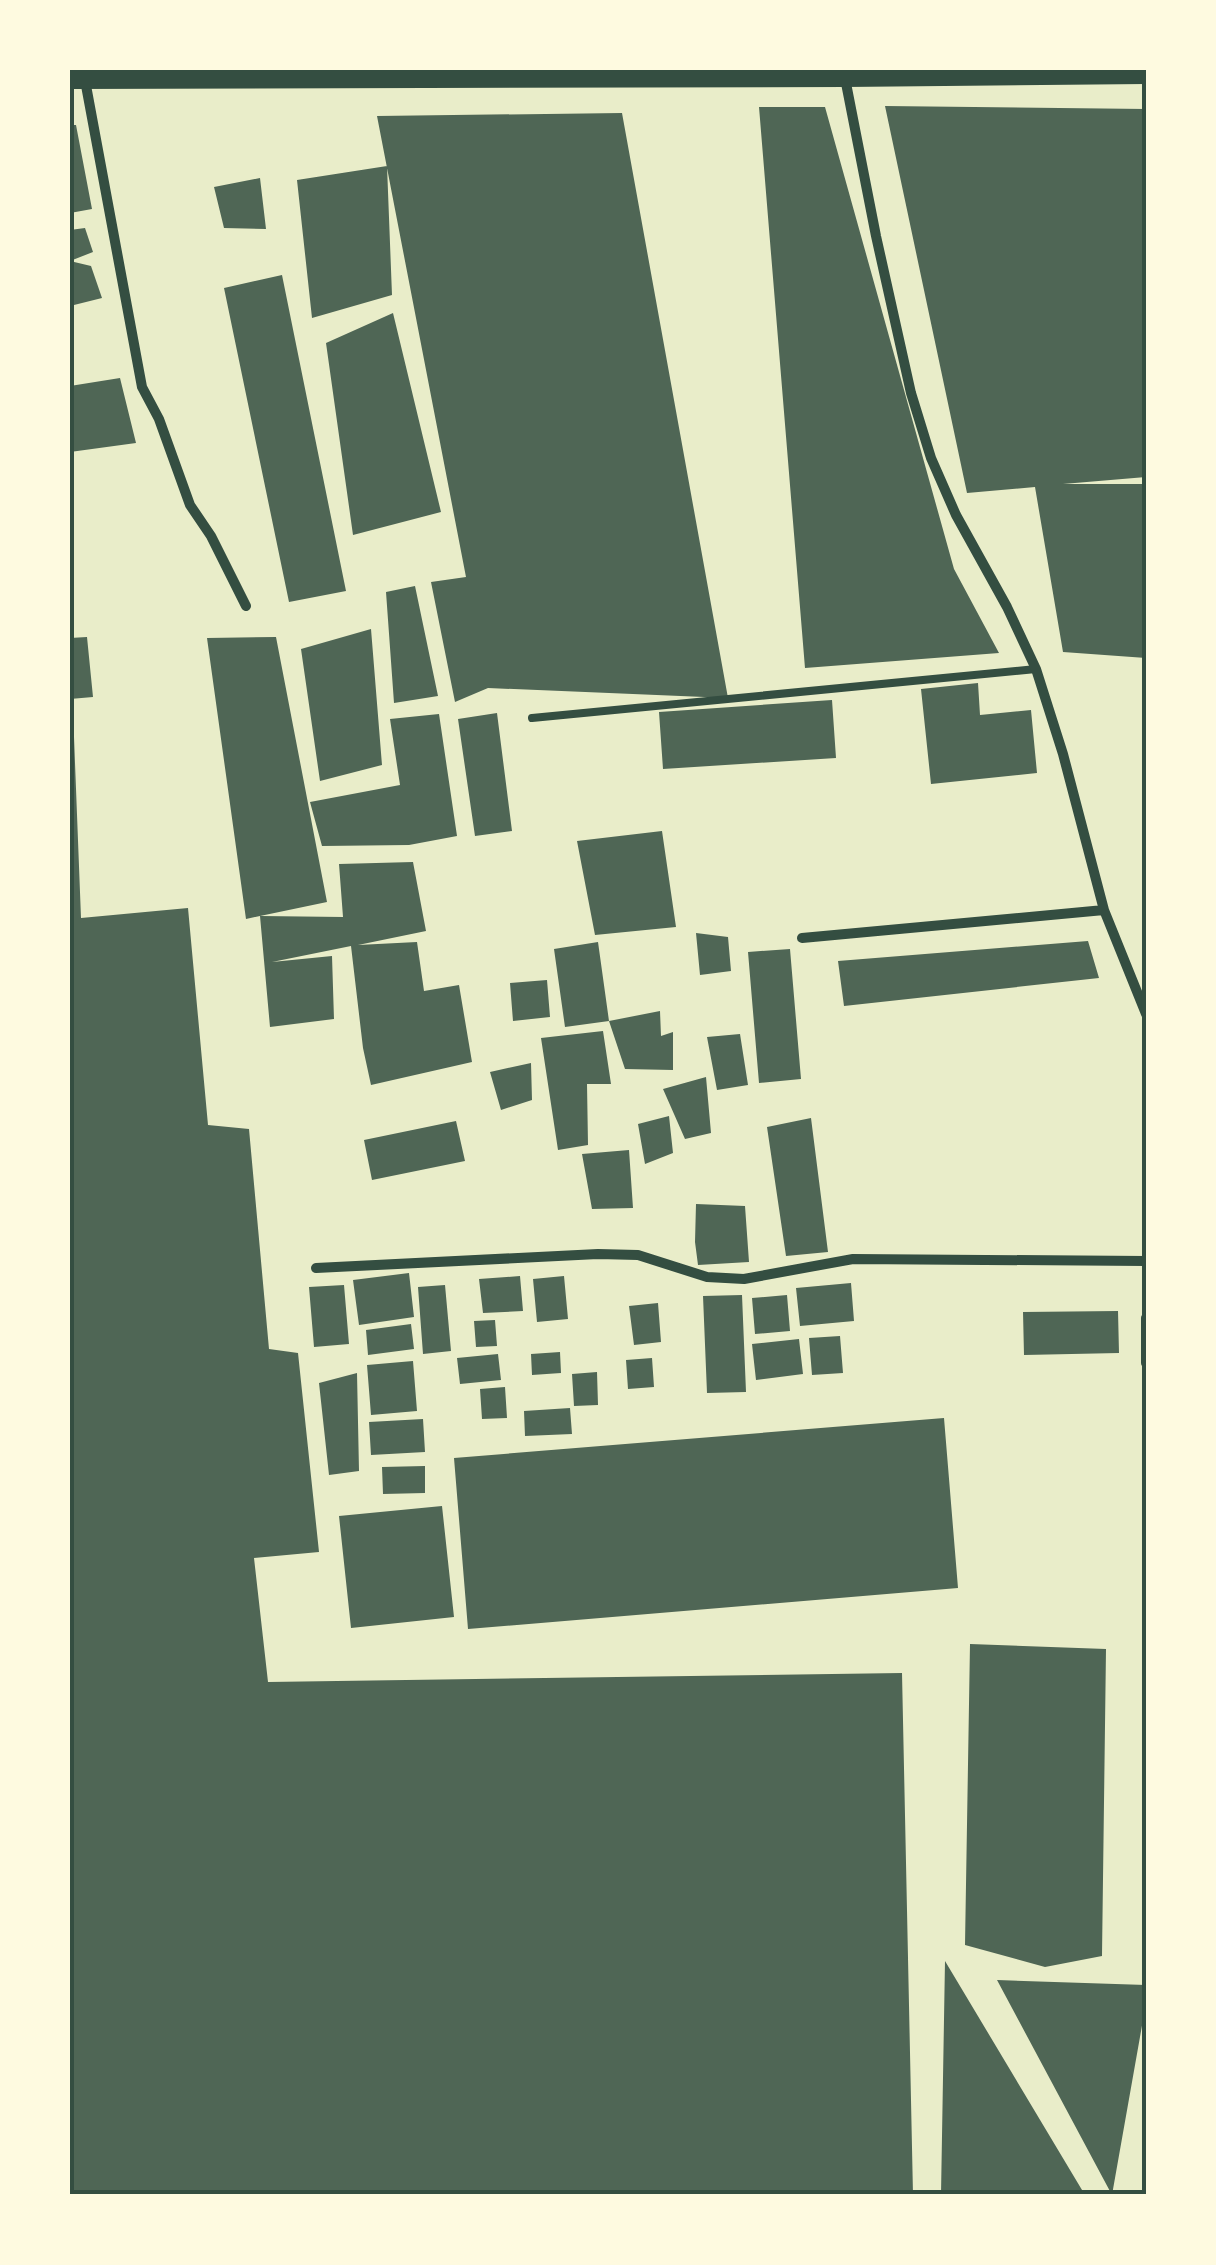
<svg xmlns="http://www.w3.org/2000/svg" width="1216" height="2265" font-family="Karla,sans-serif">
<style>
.building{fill:#4f6655}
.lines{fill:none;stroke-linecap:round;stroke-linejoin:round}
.service{stroke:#344e41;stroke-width:8}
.minor{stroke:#344e41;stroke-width:10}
.secondary{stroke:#344e41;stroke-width:20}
.neatline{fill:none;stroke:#344e41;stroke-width:4}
</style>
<rect width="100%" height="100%" fill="#e9edc9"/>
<!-- building -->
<path class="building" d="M 885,106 L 1146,109 L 1146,477 L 1063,484 L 1146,484 L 1146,658 L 1063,652 L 1035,487 L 967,493 Z
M 759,107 L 825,107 L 954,569 L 999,653 L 805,668 Z
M 622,113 L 728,698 L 488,688 L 455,702 L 431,582 L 466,577 L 377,116 Z
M 70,125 L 76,125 L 92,209 L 70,213 Z
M 387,166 L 392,295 L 312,318 L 297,180 Z
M 260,178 L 266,229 L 224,228 L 214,187 Z
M 85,228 L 93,252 L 70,261 L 91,266 L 102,298 L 70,306 L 70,230 Z
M 282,275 L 346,591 L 289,602 L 224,288 Z
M 393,313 L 441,512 L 353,535 L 326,343 Z
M 120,378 L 136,443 L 70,452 L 70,386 Z
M 415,586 L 438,696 L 394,703 L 386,592 Z
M 371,629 L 382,765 L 320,781 L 301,649 Z
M 87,637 L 93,697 L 70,699 L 70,638 Z
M 276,637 L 327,902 L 260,916 L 343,917 L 339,864 L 413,862 L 426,931 L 358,945 L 417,942 L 424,991 L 459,985 L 472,1062 L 371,1085 L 363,1048 L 351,946 L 272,962 L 332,956 L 334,1019 L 270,1027 L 260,916 L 246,919 L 207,638 Z
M 978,683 L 980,715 L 1031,710 L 1037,773 L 931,784 L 921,689 Z
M 832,700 L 836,758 L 663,769 L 659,712 Z
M 497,713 L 512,831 L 475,836 L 458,719 Z
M 439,714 L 457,836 L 409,845 L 322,846 L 310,802 L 400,785 L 390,719 Z
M 70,737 L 74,737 L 81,918 L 188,908 L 208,1125 L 249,1129 L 269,1349 L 298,1353 L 319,1552 L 254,1558 L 268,1682 L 902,1673 L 913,2195 L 70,2195 Z
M 662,831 L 676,927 L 595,935 L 577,841 Z
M 696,933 L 728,937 L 731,971 L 700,975 Z
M 1088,941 L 1099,978 L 844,1006 L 838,961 Z
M 598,942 L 609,1021 L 660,1011 L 661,1036 L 673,1032 L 673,1070 L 625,1069 L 609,1021 L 565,1027 L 554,949 Z
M 790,949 L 801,1079 L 759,1083 L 748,952 Z
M 547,980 L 550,1017 L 513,1021 L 510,983 Z
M 603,1031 L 611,1084 L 587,1084 L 588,1145 L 558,1150 L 541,1038 Z
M 740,1034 L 748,1085 L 717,1090 L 707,1037 Z
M 531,1063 L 532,1100 L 501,1110 L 490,1072 Z
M 706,1077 L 711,1133 L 685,1139 L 663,1089 Z
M 669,1116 L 673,1153 L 645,1164 L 638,1124 Z
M 811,1118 L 828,1252 L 786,1256 L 767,1127 Z
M 456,1121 L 465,1161 L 372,1180 L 364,1140 Z
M 629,1150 L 633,1208 L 592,1209 L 582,1154 Z
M 696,1204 L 745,1206 L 749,1262 L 698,1265 L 695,1242 Z
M 409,1273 L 414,1317 L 359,1325 L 353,1280 Z
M 520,1276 L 523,1311 L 483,1313 L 479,1279 Z
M 564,1276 L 568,1319 L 537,1322 L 533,1279 Z
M 851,1283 L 854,1321 L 800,1326 L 796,1288 Z
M 344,1285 L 349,1344 L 314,1347 L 309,1287 Z
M 445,1285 L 451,1351 L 423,1354 L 418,1287 Z
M 742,1295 L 746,1392 L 707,1393 L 703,1296 Z
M 787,1295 L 790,1331 L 755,1334 L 752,1298 Z
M 658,1303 L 661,1342 L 634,1345 L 629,1306 Z
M 1118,1311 L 1119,1353 L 1024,1355 L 1023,1312 Z
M 495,1320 L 497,1346 L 476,1347 L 474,1321 Z
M 411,1324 L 414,1349 L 368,1355 L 366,1330 Z
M 840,1336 L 843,1373 L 812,1375 L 809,1338 Z
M 799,1339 L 803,1374 L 756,1380 L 752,1344 Z
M 560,1352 L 561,1373 L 532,1375 L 531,1354 Z
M 498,1354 L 501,1380 L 460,1384 L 457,1358 Z
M 652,1358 L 654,1387 L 628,1389 L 626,1360 Z
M 413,1361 L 417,1411 L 371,1415 L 367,1365 Z
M 597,1372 L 598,1405 L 574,1406 L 572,1374 Z
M 357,1373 L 359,1471 L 329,1475 L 319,1383 Z
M 505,1387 L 507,1418 L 482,1419 L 480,1389 Z
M 570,1408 L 572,1434 L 525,1436 L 524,1411 Z
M 944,1418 L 958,1588 L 468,1629 L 454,1458 Z
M 423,1419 L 425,1452 L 371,1455 L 369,1422 Z
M 425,1466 L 425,1493 L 383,1494 L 382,1467 Z
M 442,1506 L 454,1617 L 351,1628 L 339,1516 Z
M 970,1644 L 1106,1649 L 1102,1956 L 1045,1967 L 965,1945 Z
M 945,1961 L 1085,2195 L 941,2195 Z
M 997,1980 L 1146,1985 L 1146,2003 L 1112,2195 Z"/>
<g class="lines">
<!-- service -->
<path class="service" d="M 532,718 L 1036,669"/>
<!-- minor -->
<path class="minor" d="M 845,78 L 876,236 L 911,393 L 931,458 L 956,515 L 1007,607 L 1036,669 L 1063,754 L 1104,910 L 1146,1014
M 85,80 L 142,387 L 159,419 L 190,505 L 211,536 L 246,606
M 802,938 L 1104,910
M 316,1268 L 598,1254 L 638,1255 L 707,1277 L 744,1279 L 853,1259 L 1146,1261
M 1146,1318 L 1146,1363"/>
<!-- secondary -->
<path class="secondary" d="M 70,79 L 845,77 L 1146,74"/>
</g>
<!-- border -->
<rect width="1216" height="2265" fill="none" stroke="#fefae0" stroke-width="145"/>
<rect x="72" y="72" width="1072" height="2120" class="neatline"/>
</svg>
